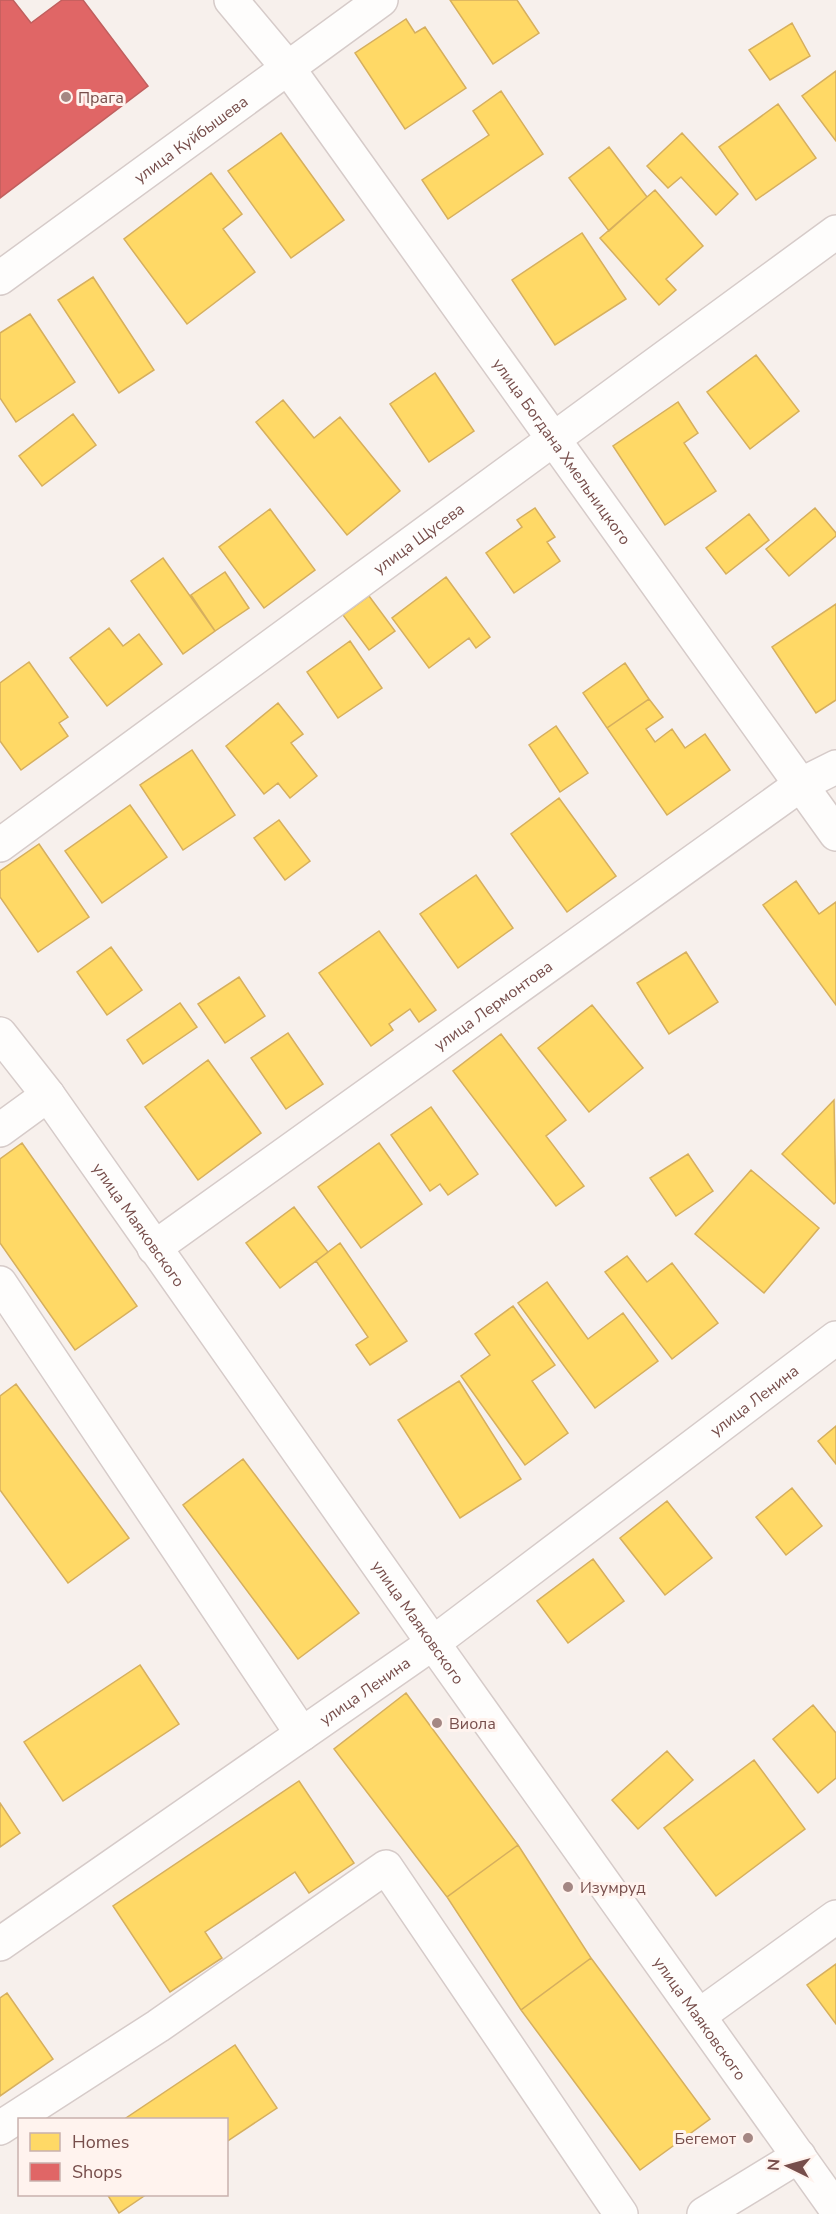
<svg xmlns="http://www.w3.org/2000/svg" width="836" height="2214" font-family="'Nunito Sans',sans-serif">
<style>
.homes{fill:#ffd966;stroke:#d6af5e;stroke-width:1.5}
.shops{fill:#e06666;stroke:#c05f5e;stroke-width:1.5}
.lines{fill:none;stroke-linecap:round;stroke-linejoin:round}
.minor-casing{stroke:#d6cbc9;stroke-width:36}
.minor{stroke:#fefdfc;stroke-width:33}
.poi-dot{fill:#a48783;stroke:#fff3ee;stroke-width:2}
.labels{text-anchor:middle;stroke-width:6;stroke-linejoin:round;paint-order:stroke}
.poi-label{font-size:16px;fill:#774e4b;stroke:#fff3ee;text-anchor:start}
.street-label{font-size:16px;fill:#774e4b;stroke:#fff3ee}
</style>
<rect width="100%" height="100%" fill="#f7f0ec"/>
<!-- homes -->
<path class="homes" d="M 450,0 L 517,0 L 539,33 L 493,64 Z
M 406,19 L 415,33 L 425,27 L 466,88 L 405,129 L 355,53 Z
M 792,23 L 810,56 L 770,80 L 749,50 Z
M 836,71 L 836,141 L 802,96 Z
M 501,91 L 543,154 L 448,219 L 422,180 L 489,135 L 473,111 Z
M 778,104 L 816,158 L 756,200 L 719,147 Z
M 281,133 L 344,220 L 291,258 L 228,171 Z
M 682,133 L 738,194 L 716,215 L 681,177 L 668,188 L 647,166 Z
M 609,147 L 647,197 L 609,231 L 569,178 Z
M 211,173 L 242,214 L 223,229 L 255,272 L 187,324 L 124,239 Z
M 655,190 L 703,246 L 666,279 L 676,290 L 659,305 L 600,238 Z
M 582,233 L 626,299 L 555,345 L 512,280 Z
M 93,277 L 154,370 L 119,393 L 58,300 Z
M 30,314 L 75,382 L 16,422 L 0,398 L 0,333 Z
M 756,355 L 799,411 L 750,449 L 707,392 Z
M 435,373 L 474,431 L 429,462 L 390,404 Z
M 283,400 L 314,438 L 340,417 L 400,491 L 347,535 L 256,422 Z
M 678,402 L 698,433 L 684,443 L 716,491 L 665,525 L 613,446 Z
M 73,414 L 96,445 L 42,486 L 19,456 Z
M 535,508 L 555,537 L 547,542 L 560,561 L 514,593 L 486,553 L 522,527 L 517,520 Z
M 815,508 L 836,533 L 836,536 L 789,576 L 766,549 Z
M 270,509 L 315,570 L 264,608 L 219,547 Z
M 749,514 L 769,540 L 726,574 L 706,548 Z
M 163,558 L 215,631 L 183,654 L 131,581 Z
M 225,572 L 249,608 L 215,631 L 191,595 Z
M 446,577 L 490,637 L 476,648 L 469,638 L 429,668 L 392,618 Z
M 369,596 L 395,631 L 369,650 L 343,615 Z
M 836,604 L 836,700 L 816,713 L 772,647 Z
M 109,628 L 123,646 L 139,634 L 162,664 L 107,706 L 70,658 Z
M 350,641 L 382,688 L 338,718 L 307,672 Z
M 29,662 L 68,717 L 59,723 L 68,736 L 21,770 L 0,741 L 0,683 Z
M 625,663 L 649,699 L 607,728 L 583,693 Z
M 649,699 L 663,717 L 646,729 L 655,742 L 672,729 L 685,748 L 705,734 L 730,770 L 667,815 L 607,728 Z
M 278,703 L 303,734 L 291,743 L 317,776 L 290,798 L 278,783 L 264,794 L 226,746 Z
M 556,726 L 588,773 L 560,792 L 529,745 Z
M 192,750 L 235,815 L 183,850 L 140,785 Z
M 559,798 L 616,876 L 567,912 L 511,834 Z
M 130,805 L 167,857 L 102,903 L 65,851 Z
M 279,820 L 310,861 L 285,880 L 254,838 Z
M 39,844 L 89,917 L 38,952 L 0,897 L 0,871 Z
M 476,875 L 513,928 L 458,968 L 420,914 Z
M 796,881 L 819,914 L 836,902 L 836,1005 L 763,905 Z
M 379,931 L 436,1010 L 419,1022 L 410,1009 L 389,1024 L 393,1030 L 371,1046 L 319,973 Z
M 111,947 L 142,990 L 107,1015 L 77,972 Z
M 686,952 L 718,1002 L 669,1034 L 637,983 Z
M 239,977 L 265,1016 L 225,1043 L 198,1004 Z
M 180,1003 L 197,1027 L 143,1064 L 127,1040 Z
M 592,1005 L 643,1068 L 589,1112 L 538,1048 Z
M 288,1033 L 323,1084 L 286,1109 L 251,1058 Z
M 501,1034 L 566,1120 L 546,1136 L 584,1186 L 556,1206 L 453,1071 Z
M 208,1060 L 261,1133 L 198,1180 L 145,1107 Z
M 834,1100 L 836,1202 L 834,1204 L 782,1154 Z
M 431,1107 L 478,1174 L 448,1195 L 440,1184 L 430,1191 L 391,1135 Z
M 22,1143 L 137,1306 L 75,1350 L 0,1243 L 0,1159 Z
M 379,1143 L 422,1204 L 361,1248 L 318,1187 Z
M 688,1154 L 713,1191 L 676,1216 L 650,1178 Z
M 751,1170 L 819,1228 L 764,1293 L 695,1234 Z
M 294,1207 L 328,1252 L 280,1288 L 246,1243 Z
M 340,1243 L 407,1341 L 370,1365 L 356,1345 L 368,1337 L 316,1261 Z
M 627,1256 L 647,1282 L 672,1263 L 718,1323 L 672,1359 L 605,1272 Z
M 547,1282 L 588,1339 L 623,1313 L 658,1361 L 595,1408 L 518,1303 Z
M 513,1306 L 555,1365 L 532,1381 L 568,1433 L 525,1465 L 461,1376 L 490,1355 L 475,1334 Z
M 459,1381 L 521,1479 L 460,1518 L 398,1420 Z
M 16,1384 L 129,1538 L 68,1583 L 0,1490 L 0,1396 Z
M 836,1426 L 836,1464 L 818,1441 Z
M 243,1459 L 359,1613 L 298,1659 L 183,1505 Z
M 792,1488 L 822,1526 L 786,1555 L 756,1517 Z
M 667,1501 L 712,1558 L 665,1595 L 620,1538 Z
M 593,1559 L 624,1601 L 568,1643 L 537,1601 Z
M 140,1665 L 179,1724 L 63,1801 L 24,1742 Z
M 406,1693 L 518,1845 L 447,1897 L 334,1749 Z
M 813,1705 L 836,1733 L 836,1778 L 818,1793 L 773,1739 Z
M 667,1751 L 693,1780 L 638,1829 L 612,1800 Z
M 754,1760 L 805,1829 L 716,1896 L 664,1828 Z
M 299,1781 L 354,1863 L 309,1893 L 295,1872 L 205,1932 L 222,1958 L 170,1992 L 113,1906 Z
M 0,1803 L 20,1833 L 0,1847 Z
M 518,1845 L 591,1958 L 521,2010 L 447,1897 Z
M 591,1958 L 710,2119 L 640,2170 L 521,2010 Z
M 836,1964 L 836,2024 L 807,1985 Z
M 7,1993 L 53,2059 L 0,2096 L 0,1998 Z
M 235,2045 L 277,2108 L 226,2142 L 226,2120 L 123,2120 Z
M 107,2194 L 147,2194 L 119,2213 Z"/>
<!-- shops -->
<path class="shops" d="M 0,0 L 13,0 L 31,23 L 62,0 L 83,0 L 148,86 L 0,198 Z"/>
<g class="lines">
<!-- minor casing -->
<g class="minor-casing">
<g id="minor">
<path id="s1" d="M 231,0 L 288,68 L 836,834"/>
<path id="s2" d="M 0,278 L 381,0"/>
<path id="s3" d="M 0,845 L 836,232"/>
<path id="s4" d="M 0,1034 L 48,1095 L 433,1643 L 836,2209"/>
<path d="M 0,1130 L 48,1095"/>
<path id="s5" d="M 154,1248 L 800,785 L 836,767"/>
<path d="M 0,1283 L 302,1734"/>
<path id="s6" d="M 0,1944 L 433,1643 L 836,1338"/>
<path d="M 700,2015 L 836,1917"/>
<path d="M 0,2128 L 158,2026 L 386,1867 L 621,2214"/>
<path d="M 704,2214 L 799,2156"/>
</g>
</g>
<!-- minor -->
<use href="#minor" class="minor"/>
</g>
<!-- markers -->
<g class="poi-dot">
<circle cx="66" cy="97" r="6"/>
<circle cx="437" cy="1723" r="6"/>
<circle cx="568" cy="1887" r="6"/>
<circle cx="748" cy="2138" r="6"/>
</g>
<g class="labels">
<!-- poi labels -->
<g class="poi-label">
<text x="78" y="103">Прага</text>
<text x="449" y="1729">Виола</text>
<text x="580" y="1893">Изумруд</text>
<text x="736" y="2144" text-anchor="end">Бегемот</text>
</g>
<!-- street labels -->
<g class="street-label">
<text dy="6" stroke="none"><textPath href="#s2" startOffset="236">улица Куйбышева</textPath></text>
<text dy="6" stroke="none"><textPath href="#s1" startOffset="560">улица Богдана Хмельницкого</textPath></text>
<text dy="6" stroke="none"><textPath href="#s3" startOffset="519">улица Щусева</textPath></text>
<text dy="6" stroke="none"><textPath href="#s5" startOffset="417">улица Лермонтова</textPath></text>
<text dy="6" stroke="none"><textPath href="#s4" startOffset="236">улица Маяковского</textPath></text>
<text dy="6" stroke="none"><textPath href="#s6" startOffset="930">улица Ленина</textPath></text>
<text dy="6" stroke="none"><textPath href="#s4" startOffset="722">улица Маяковского</textPath></text>
<text dy="6" stroke="none"><textPath href="#s6" startOffset="444">улица Ленина</textPath></text>
<text dy="6" stroke="none"><textPath href="#s4" startOffset="1208">улица Маяковского</textPath></text>
</g>
</g>
<!-- legend -->
<rect x="18" y="2118" width="210" height="78" fill="#fff3ee" stroke="#c9b1ad" stroke-width="1.5"/>
<rect x="30" y="2133" width="30" height="18" fill="#ffd966" stroke="#c9b1ad" stroke-width="1.5"/>
<text x="72" y="2148" font-size="18" fill="#774e4b">Homes</text>
<rect x="30" y="2163" width="30" height="18" fill="#e06666" stroke="#c9b1ad" stroke-width="1.5"/>
<text x="72" y="2178" font-size="18" fill="#774e4b">Shops</text>
<!-- north arrow -->
<g transform="translate(788 2166) rotate(275)" stroke="#fff3ee" stroke-width="4.5" paint-order="stroke">
<path d="M0-4.5L10 22L0 15L-10 22Z" fill="#774e4b"/>
<text y="-9" font-size="16" font-weight="bold" text-anchor="middle" fill="#774e4b">N</text>
</g>
</svg>
